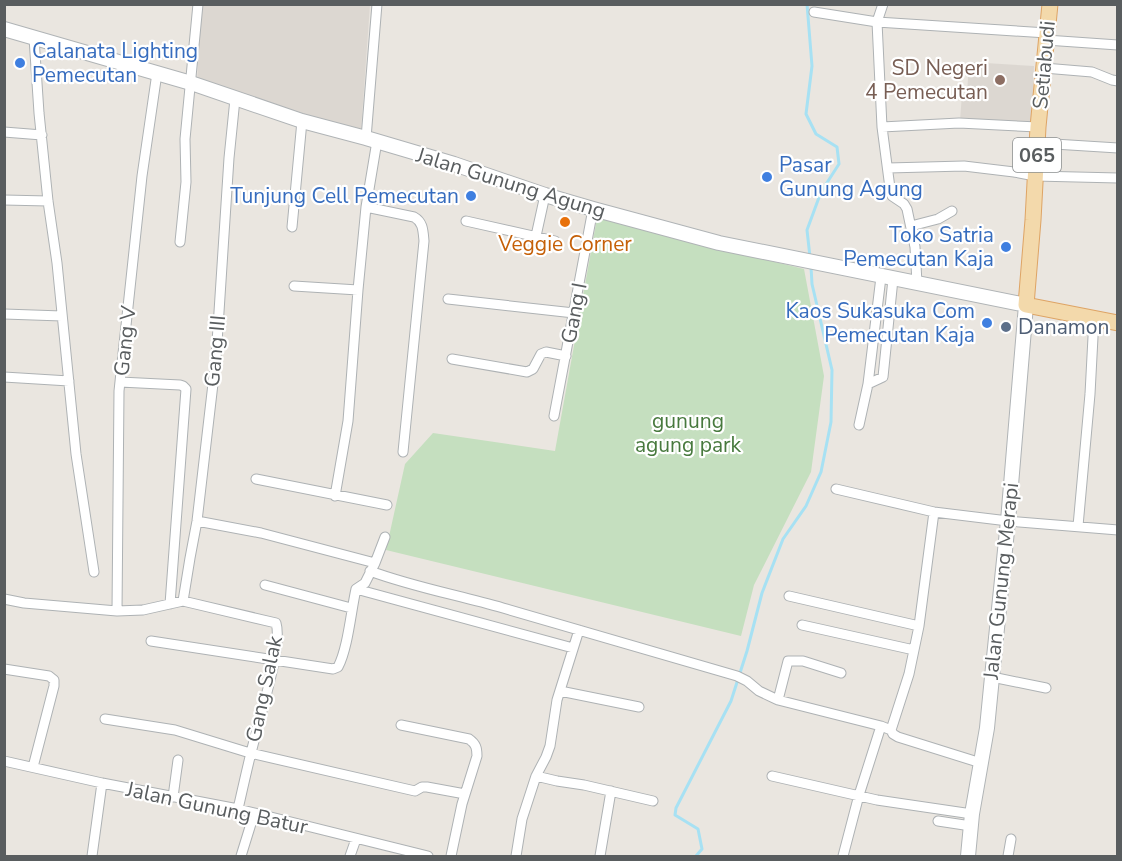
<svg xmlns="http://www.w3.org/2000/svg" width="1122" height="861" font-family="'Nunito Sans',sans-serif">
<style>
.education{fill:#dcd7d1}
.green{fill:#c5dfbf}
.lines{fill:none;stroke-linecap:round;stroke-linejoin:round}
.stream{stroke:#a7e1f3;stroke-width:3}
.minor-casing{stroke:#aeb2b4;stroke-width:11}
.secondary-casing{stroke:#b0b4b6;stroke-width:16}
.primary-casing{stroke:#dea465;stroke-width:17}
.minor{stroke:#fff;stroke-width:9}
.secondary{stroke:#fff;stroke-width:14}
.primary{stroke:#f3d9ab;stroke-width:15}
.shop-dot{fill:#3f7fe0;stroke:#fff;stroke-width:2}
.education-dot{fill:#8d6e63;stroke:#fff;stroke-width:2}
.food-dot{fill:#e8710a;stroke:#fff;stroke-width:2}
.service-dot{fill:#5c6f8a;stroke:#fff;stroke-width:2}
.labels{text-anchor:middle;stroke-width:4.5;stroke-linejoin:round;paint-order:stroke}
.shield{fill:#fff;stroke:#8b8e8f;stroke-width:1.5}
.shield-label{font-size:20px;font-weight:bold;fill:#595d5f}
.shop-label{font-size:21px;fill:#366cbe;stroke:#fff;text-anchor:end}
.street-label{font-size:21px;fill:#595d5f;stroke:#fff}
.education-label{font-size:21px;fill:#785e54;stroke:#fff;text-anchor:end}
.food-label{font-size:21px;fill:#c56008;stroke:#fff}
.service-label{font-size:21px;fill:#4e5e75;stroke:#fff;text-anchor:start}
.park-label{font-size:21px;fill:#47793d;stroke:#fff}
</style>
<rect width="100%" height="100%" fill="#eae6e0"/>
<!-- education -->
<path class="education" d="M 201,5 L 370,5 L 361,131 L 197,81 Z
M 969,62 L 1034,66 L 1032,124 L 960,121 L 962,94 L 967,94 Z"/>
<!-- green -->
<path class="green" d="M 597,218 L 804,269 L 824,376 L 811,472 L 754,585 L 741,636 L 386,550 L 405,464 L 433,433 L 555,451 Z"/>
<g class="lines">
<!-- stream -->
<path class="stream" d="M 807,4 L 812,66 L 806,114 L 816,134 L 837,147 L 839,164 L 821,192 L 807,230 L 810,257
M 696,856 L 702,849 L 698,829 L 675,815 L 676,808 L 731,701 L 747,651 L 762,593 L 783,539 L 806,506 L 821,472 L 831,422 L 832,370 L 812,284 L 811,267"/>
<!-- minor casing -->
<g class="minor-casing">
<path id="minor" d="M 883,4 L 877,22 L 1047,33
M 814,12 L 877,22 L 882,127 L 890,188 L 892,196 L 904,204 L 907,209 L 915,247 L 917,283
M 34,38 L 39,113 L 48,201 L 57,263 L 76,454 L 94,572
M 1046,40 L 1118,45
M 1044,68 L 1092,72 L 1112,80 L 1118,81
M 882,127 L 959,123 L 1038,127
M 4,132 L 42,135
M 366,138 L 377,4
M 1038,143 L 1118,148
M 888,168 L 964,166 L 1014,172 L 1035,176 L 1118,178
M 4,200 L 48,201
M 366,207 L 414,217 C 423,222 423,230 424,241 L 403,452
M 466,221 L 555,241
M 911,226 L 938,219 L 952,211
M 292,227 L 302,121
M 536,236 L 545,195
M 180,242 L 186,182 L 185,139 L 198,4
M 294,286 L 358,290
M 448,299 L 574,313
M 4,314 L 62,316
M 452,359 L 527,372 L 533,369 L 541,354 L 546,352 L 566,356
M 4,377 L 69,381
M 120,382 L 180,385 L 183,386 L 186,389 L 170,604
M 868,384 L 883,377 L 893,279
M 554,416 L 593,209
M 859,425 L 868,384 L 881,277
M 256,479 L 387,505
M 836,489 L 934,512 L 1008,521 L 1118,530
M 335,496 L 348,421 L 358,290 L 366,207 L 377,141
M 1078,526 L 1090,394 L 1094,318
M 375,563 L 385,537
M 370,571 C 413,587 458,595 503,608 C 581,630 659,653 737,676 L 747,681 L 759,691 L 778,700 L 881,726 L 891,730 L 893,734 L 898,737 L 981,763
M 265,585 L 351,608
M 356,589 L 573,648
M 789,596 L 919,626
M 4,599 L 24,603 L 117,611 L 143,610 L 183,601 L 276,623 C 283,646 260,715 254,741 C 248,764 243,787 238,809
M 183,601 L 190,558 L 197,521 L 216,358 L 229,158 L 235,99
M 117,611 L 119,391 L 142,176 L 157,73
M 802,625 L 914,650
M 151,641 L 333,669 L 338,667 C 348,648 351,611 356,589 L 365,583 L 375,563 L 261,533 L 197,521
M 4,669 L 49,676 L 54,680 L 54,686 L 33,767
M 992,677 L 1046,688
M 560,691 L 639,707
M 778,700 L 788,661 L 803,661 L 841,673
M 105,719 L 175,730 L 250,753 L 415,791 L 422,787 L 427,787 L 465,794
M 401,725 L 469,739 C 476,744 477,748 477,756 L 462,804 L 451,856
M 891,730 L 909,674 L 919,626 L 934,512
M 4,761 L 102,783 L 238,809 L 428,856
M 536,776 L 557,781 L 584,785 L 653,801
M 772,776 L 877,800 L 972,814
M 173,797 L 178,760
M 938,821 L 971,826
M 92,856 L 102,783
M 241,856 L 254,814
M 350,856 L 356,839
M 516,856 L 522,819 L 536,776 L 546,757 L 550,746 L 557,700 L 579,630
M 600,856 L 611,791
M 843,856 L 859,795 L 881,726
M 1008,856 L 1011,839"/>
</g>
<!-- secondary casing -->
<g class="secondary-casing">
<path id="secondary" d="M 4,29 L 191,83 L 302,121 L 366,138 L 454,164 L 545,195 L 593,209 L 719,243 L 1026,305 L 1008,521 L 992,677 L 987,728 L 972,814 L 968,856"/>
</g>
<!-- primary casing -->
<g class="primary-casing">
<path id="primary" d="M 1050,4 L 1038,127 L 1033,220 L 1026,305 L 1118,323"/>
</g>
<!-- minor -->
<use href="#minor" class="minor"/>
<!-- secondary -->
<use href="#secondary" class="secondary"/>
<!-- primary -->
<use href="#primary" class="primary"/>
</g>
<!-- markers -->
<g class="shop-dot">
<circle cx="20" cy="63" r="6"/>
<circle cx="767" cy="177" r="6"/>
<circle cx="471" cy="196" r="6"/>
<circle cx="1006" cy="247" r="6"/>
<circle cx="987" cy="323" r="6"/>
</g>
<circle class="education-dot" cx="1000" cy="80" r="6"/>
<circle class="food-dot" cx="565" cy="222" r="6"/>
<circle class="service-dot" cx="1006" cy="327" r="6"/>
<g class="labels">
<!-- shield labels -->
<rect class="shield" x="1013" y="138" width="48" height="34" rx="4.5"/>
<g class="shield-label">
<text x="1037" y="162">065</text>
</g>
<!-- shop labels -->
<g class="shop-label">
<text x="32" y="58" text-anchor="start">Calanata Lighting<tspan x="32" dy="24">Pemecutan</tspan></text>
<text x="779" y="172" text-anchor="start">Pasar<tspan x="779" dy="24">Gunung Agung</tspan></text>
<text x="459" y="203">Tunjung Cell Pemecutan</text>
<text x="994" y="242">Toko Satria<tspan x="994" dy="24">Pemecutan Kaja</tspan></text>
<text x="975" y="318">Kaos Sukasuka Com<tspan x="975" dy="24">Pemecutan Kaja</tspan></text>
</g>
<!-- street labels -->
<g class="street-label">
<text transform="translate(1044 65) rotate(-85)" y="7">Setiabudi</text>
<text transform="translate(511 183) rotate(17)" y="7">Jalan Gunung Agung</text>
<text transform="translate(574 313) rotate(-79)" y="7">Gang I</text>
<text transform="translate(125 341) rotate(-84)" y="7">Gang V</text>
<text transform="translate(215 351) rotate(-85)" y="7">Gang III</text>
<text transform="translate(1001 581) rotate(-84)" y="7">Jalan Gunung Merapi</text>
<text transform="translate(264 689) rotate(-78)" y="7">Gang Salak</text>
<text transform="translate(217 808) rotate(12)" y="7">Jalan Gunung Batur</text>
</g>
<!-- education labels -->
<g class="education-label">
<text x="988" y="75">SD Negeri<tspan x="988" dy="24">4 Pemecutan</tspan></text>
</g>
<!-- food labels -->
<g class="food-label">
<text x="565" y="251">Veggie Corner</text>
</g>
<!-- service labels -->
<g class="service-label">
<text x="1018" y="334">Danamon</text>
</g>
<!-- park labels -->
<g class="park-label">
<text x="688" y="428">gunung<tspan x="688" dy="24">agung park</tspan></text>
</g>
</g>
<!-- border -->
<rect width="1122" height="861" fill="none" stroke="#595d5f" stroke-width="12"/>
</svg>
